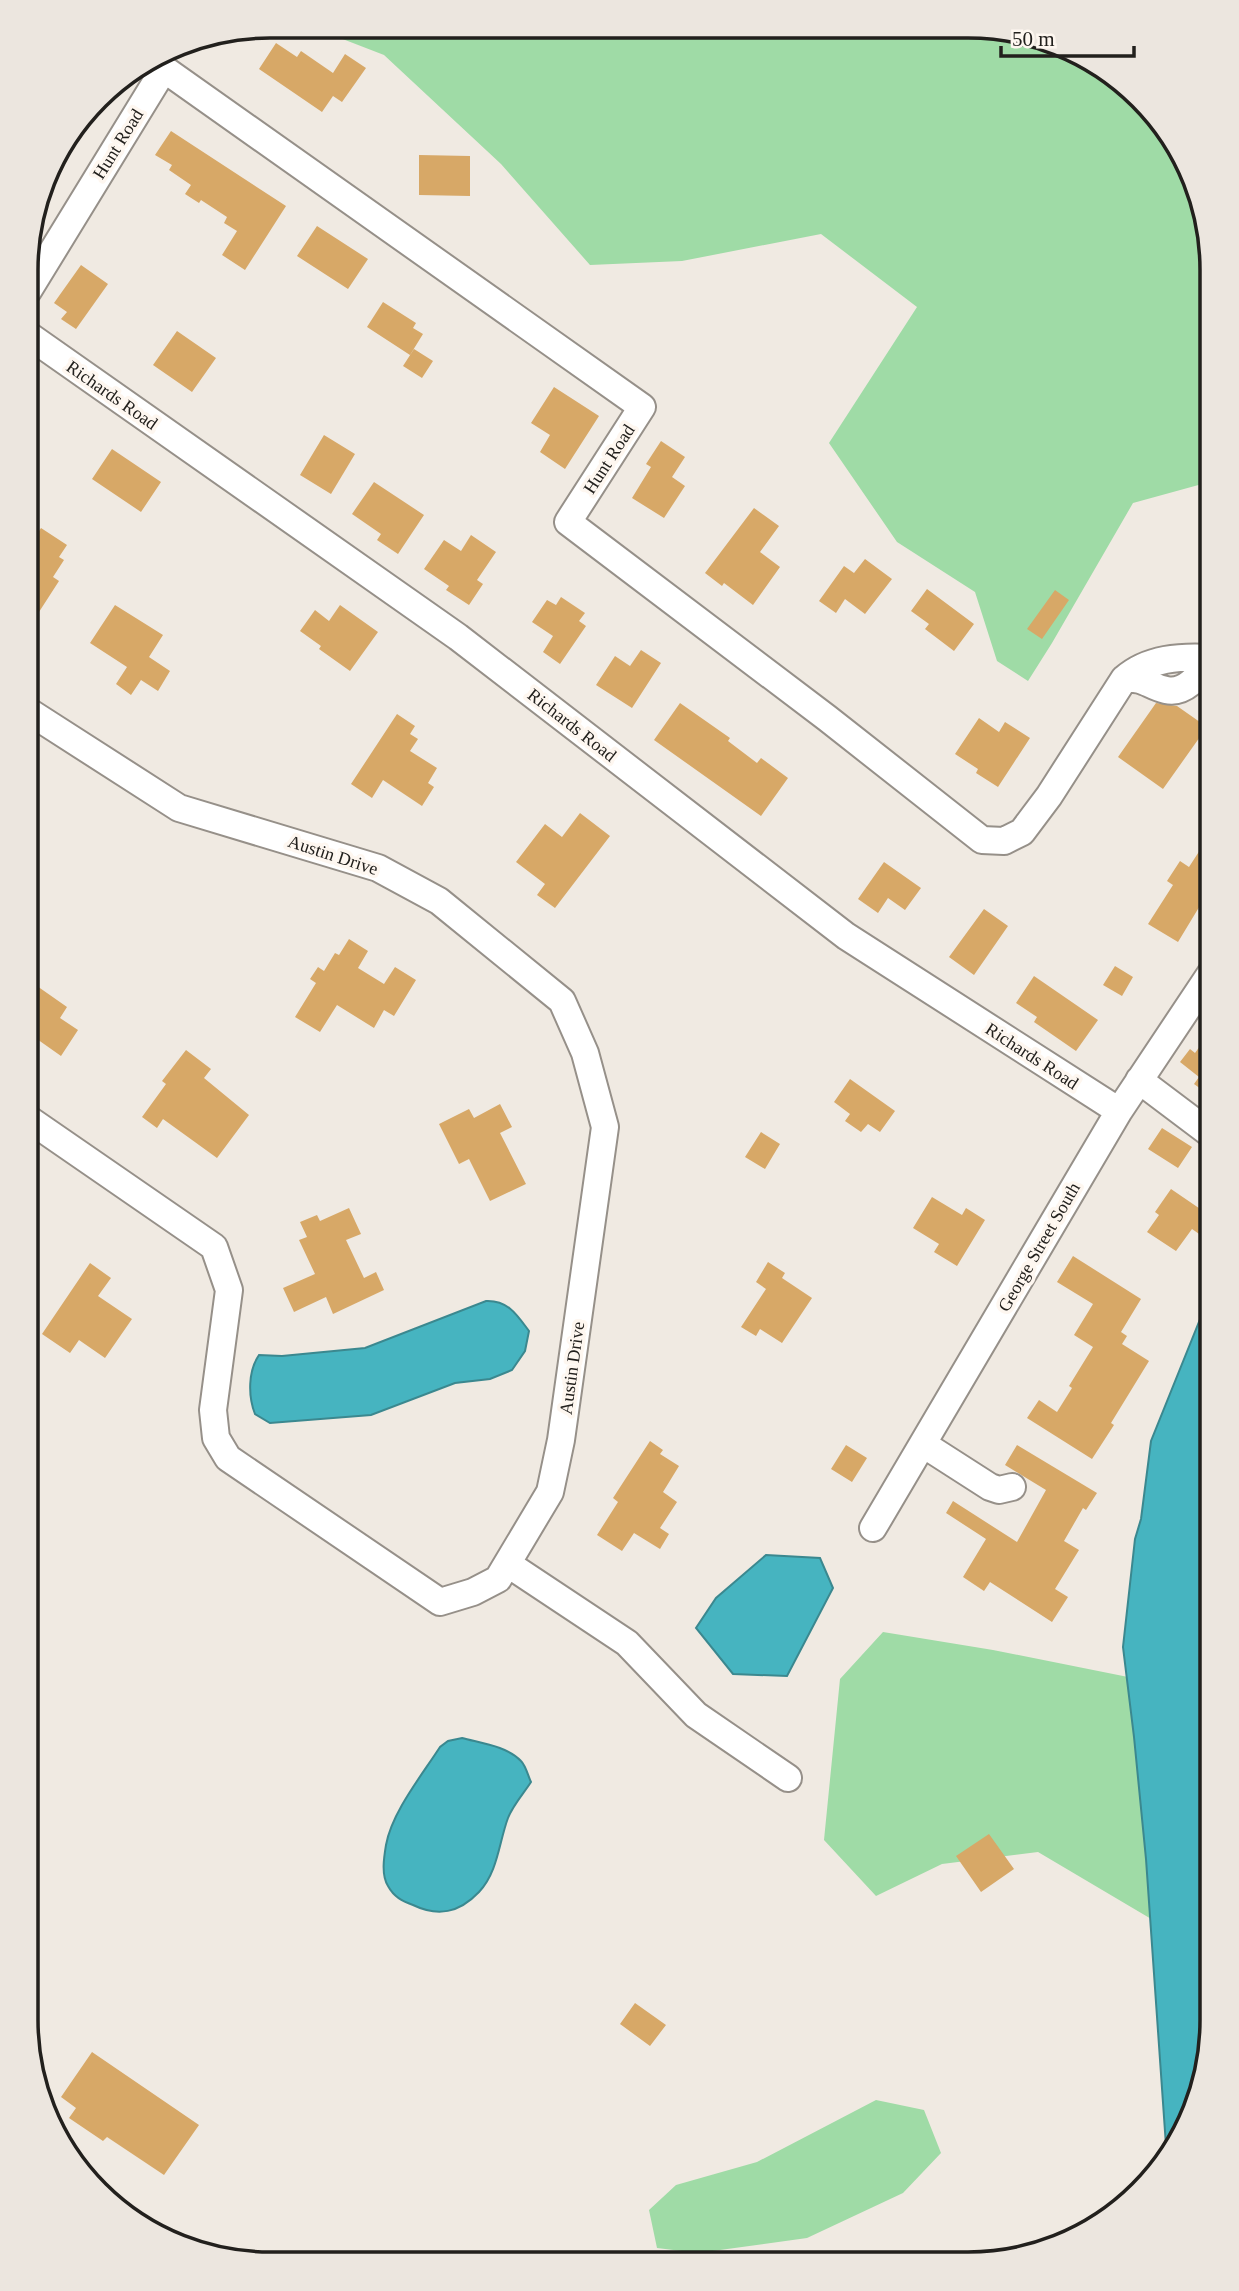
<svg xmlns="http://www.w3.org/2000/svg" width="1239" height="2291" font-family="Georgia,serif">
<style>
.green{fill:#9fdba6}
.water{fill:#46b4c0;stroke:#3b888f;stroke-width:2}
.building{fill:#d7a867}
.lines{fill:none;stroke-linecap:round;stroke-linejoin:round}
.minor-casing{stroke:#969089;stroke-width:30}
.minor{stroke:#fff;stroke-width:26}
.labels{text-anchor:middle;stroke-width:7;stroke-linejoin:round;paint-order:stroke}
.street-label{font-size:18px;fill:#22201d;stroke:#fef7f0}
.rim{fill:none;stroke:#22201d;stroke-width:3.5}
</style>
<rect width="100%" height="100%" fill="#f0eae2"/>
<!-- green -->
<path class="green" d="M 309,26 L 1015,31 L 1129,87 L 1200,192 L 1213,271 L 1213,481 L 1133,503 L 1052,643 L 1028,681 L 997,661 L 975,592 L 897,542 L 829,443 L 917,307 L 821,234 L 682,261 L 590,265 L 501,164 L 384,55 Z
M 883,1632 L 993,1650 L 1143,1680 L 1158,1923 L 1038,1852 L 942,1864 L 876,1896 L 824,1840 L 840,1679 Z
M 876,2100 L 924,2110 L 941,2153 L 903,2193 L 807,2238 L 698,2253 L 657,2248 L 649,2210 L 676,2185 L 757,2162 Z"/>
<!-- water -->
<path class="water" d="M 1212,1299 L 1212,2037 L 1200,2099 L 1167,2160 L 1146,1859 L 1134,1737 L 1123,1647 L 1135,1539 L 1141,1519 L 1151,1441 L 1203,1312 Z
M 486,1301 C 508,1300 517,1315 529,1331 L 525,1351 L 512,1370 L 490,1379 L 455,1383 L 371,1415 L 270,1423 L 255,1414 C 248,1396 248,1371 259,1355 L 282,1356 L 365,1348 Z
M 766,1555 L 820,1558 L 833,1588 L 787,1676 L 733,1674 L 696,1628 L 716,1598 Z
M 462,1738 C 480,1743 507,1746 521,1761 C 526,1766 528,1776 531,1782 C 524,1793 513,1805 508,1818 C 499,1842 498,1872 479,1892 C 459,1913 438,1917 413,1905 C 402,1901 394,1897 388,1886 C 381,1875 384,1857 386,1845 C 392,1812 422,1775 440,1747 L 448,1741 Z"/>
<!-- building -->
<path class="building" d="M 276,43 L 297,57 L 301,51 L 333,73 L 345,54 L 366,68 L 342,102 L 333,96 L 322,112 L 259,69 Z
M 171,131 L 286,206 L 245,270 L 222,255 L 237,231 L 224,223 L 227,217 L 201,200 L 199,203 L 185,194 L 191,185 L 169,170 L 172,165 L 155,155 Z
M 419,155 L 470,156 L 470,196 L 419,195 Z
M 317,226 L 368,259 L 348,289 L 297,256 Z
M 81,265 L 108,284 L 76,329 L 61,319 L 67,312 L 54,303 Z
M 383,302 L 416,323 L 413,328 L 423,334 L 410,355 L 367,327 Z
M 177,331 L 216,358 L 192,392 L 153,365 Z
M 414,349 L 433,361 L 422,378 L 403,366 Z
M 554,387 L 599,416 L 565,469 L 540,452 L 550,435 L 531,423 Z
M 324,435 L 355,454 L 331,494 L 300,475 Z
M 661,441 L 685,457 L 672,477 L 685,486 L 664,518 L 632,498 L 651,467 L 646,464 Z
M 112,449 L 161,482 L 141,512 L 92,479 Z
M 374,482 L 424,515 L 398,554 L 377,540 L 381,534 L 352,514 Z
M 754,508 L 779,526 L 760,552 L 780,567 L 753,605 L 724,583 L 722,586 L 705,573 Z
M 41,528 L 67,545 L 59,557 L 64,560 L 53,577 L 59,581 L 28,629 L 28,548 Z
M 471,535 L 496,552 L 477,580 L 483,584 L 469,605 L 446,590 L 449,586 L 424,569 L 444,540 L 461,551 Z
M 865,559 L 892,579 L 865,614 L 845,599 L 836,613 L 819,601 L 844,566 L 854,573 Z
M 927,589 L 974,624 L 954,651 L 925,629 L 929,624 L 911,611 Z
M 1055,590 L 1069,600 L 1042,639 L 1027,629 Z
M 561,597 L 585,613 L 579,621 L 586,626 L 560,664 L 543,652 L 553,636 L 532,622 L 547,600 L 556,605 Z
M 115,605 L 163,635 L 149,657 L 170,671 L 158,691 L 141,680 L 131,695 L 116,684 L 127,667 L 90,643 Z
M 340,605 L 378,632 L 350,671 L 319,649 L 321,646 L 300,631 L 315,610 L 329,621 Z
M 641,650 L 661,663 L 632,708 L 596,685 L 615,656 L 630,666 Z
M 680,703 L 730,738 L 728,741 L 757,763 L 761,758 L 788,778 L 761,816 L 654,740 Z
M 1156,703 L 1177,706 L 1207,727 L 1163,789 L 1118,757 Z
M 397,714 L 415,726 L 410,734 L 418,739 L 410,751 L 437,768 L 428,783 L 434,787 L 422,806 L 383,780 L 372,798 L 351,784 Z
M 979,718 L 999,732 L 1005,722 L 1030,738 L 998,787 L 976,773 L 978,769 L 955,754 Z
M 580,813 L 610,836 L 555,908 L 537,895 L 545,884 L 516,862 L 545,824 L 562,837 Z
M 1213,830 L 1213,893 L 1204,906 L 1201,904 L 1178,942 L 1148,924 L 1173,885 L 1167,881 L 1180,861 L 1189,867 Z
M 884,862 L 921,888 L 905,910 L 888,898 L 878,913 L 858,899 Z
M 984,909 L 1008,926 L 974,975 L 949,957 Z
M 349,939 L 368,951 L 358,968 L 384,984 L 395,967 L 416,980 L 394,1016 L 384,1010 L 374,1028 L 337,1005 L 320,1032 L 295,1017 L 316,983 L 310,979 L 318,967 L 324,971 L 335,953 L 339,955 Z
M 1115,966 L 1133,977 L 1122,996 L 1103,985 Z
M 1034,976 L 1098,1020 L 1076,1051 L 1034,1022 L 1037,1017 L 1016,1003 Z
M 27,979 L 67,1007 L 60,1018 L 78,1030 L 61,1056 L 27,1032 Z
M 1213,1028 L 1213,1058 L 1212,1097 L 1194,1084 L 1199,1077 L 1180,1062 L 1190,1049 L 1195,1053 Z
M 186,1050 L 211,1069 L 204,1078 L 249,1115 L 217,1158 L 163,1119 L 157,1128 L 142,1117 L 166,1084 L 162,1081 Z
M 850,1079 L 895,1111 L 880,1132 L 868,1124 L 861,1132 L 845,1121 L 850,1114 L 834,1102 Z
M 500,1104 L 512,1127 L 500,1133 L 526,1184 L 490,1201 L 469,1159 L 459,1164 L 439,1124 L 469,1109 L 474,1118 Z
M 1162,1128 L 1192,1147 L 1178,1168 L 1148,1149 Z
M 761,1132 L 780,1144 L 765,1169 L 745,1157 Z
M 1171,1189 L 1212,1217 L 1212,1243 L 1192,1229 L 1176,1251 L 1147,1232 L 1159,1215 L 1155,1212 Z
M 932,1197 L 962,1215 L 966,1208 L 985,1220 L 957,1266 L 934,1252 L 939,1244 L 913,1228 Z
M 349,1208 L 361,1234 L 346,1240 L 364,1278 L 376,1272 L 384,1290 L 333,1314 L 326,1297 L 294,1312 L 283,1288 L 315,1274 L 299,1240 L 307,1237 L 300,1222 L 317,1215 L 320,1221 Z
M 1073,1256 L 1141,1299 L 1121,1332 L 1127,1336 L 1122,1344 L 1149,1361 L 1111,1423 L 1114,1425 L 1092,1459 L 1027,1418 L 1039,1400 L 1057,1412 L 1072,1388 L 1069,1386 L 1093,1347 L 1074,1335 L 1093,1304 L 1057,1282 Z
M 768,1262 L 785,1273 L 782,1278 L 812,1298 L 782,1343 L 760,1329 L 756,1336 L 741,1327 L 766,1289 L 756,1282 Z
M 90,1263 L 111,1278 L 98,1296 L 132,1319 L 105,1358 L 79,1340 L 70,1353 L 42,1334 Z
M 650,1441 L 663,1450 L 660,1454 L 679,1466 L 663,1492 L 677,1502 L 660,1528 L 669,1534 L 660,1549 L 634,1533 L 622,1551 L 597,1535 L 618,1502 L 613,1498 Z
M 846,1445 L 867,1458 L 852,1482 L 831,1469 Z
M 1017,1445 L 1097,1493 L 1086,1510 L 1083,1508 L 1064,1541 L 1079,1550 L 1055,1589 L 1068,1597 L 1052,1622 L 990,1582 L 984,1591 L 963,1577 L 986,1539 L 946,1513 L 953,1501 L 1017,1542 L 1046,1490 L 1005,1465 Z
M 989,1834 L 1014,1869 L 981,1892 L 956,1856 Z
M 635,2003 L 666,2025 L 650,2046 L 620,2024 Z
M 92,2052 L 199,2125 L 164,2175 L 107,2137 L 103,2141 L 69,2118 L 76,2108 L 61,2097 Z"/>
<g class="lines">
<!-- minor casing -->
<g class="minor-casing">
<path id="minor" d="M 28,291 L 164,69 L 642,407 L 568,522 L 827,718 L 982,840 L 1004,841 L 1022,832 L 1049,796 L 1124,679 C 1148,658 1181,656 1212,658
M 28,335 L 458,637 L 846,936 L 1119,1111
M 1124,679 C 1145,677 1148,686 1166,690 C 1187,695 1202,671 1213,657
M 1139,1080 L 1212,1135
M 27,1118 L 214,1247 L 229,1290 L 213,1410 L 216,1438 L 228,1458 L 440,1602 L 473,1592 L 498,1579 L 550,1492 L 561,1440 L 605,1127 L 585,1053 L 562,1001 L 439,901 L 378,868 L 179,808 L 28,711
M 923,1444 L 990,1487 L 999,1490 L 1012,1487
M 873,1528 L 1119,1111 L 1213,970
M 508,1564 L 627,1643 L 696,1715 L 788,1778"/>
</g>
<!-- minor -->
<use href="#minor" class="minor"/>
</g>
<g class="labels">
<!-- street labels -->
<g class="street-label">
<text transform="translate(118 144) rotate(-58)" y="6">Hunt Road</text>
<text transform="translate(112 395) rotate(35)" y="6">Richards Road</text>
<text transform="translate(609 459) rotate(-57)" y="6">Hunt Road</text>
<text transform="translate(572 725) rotate(38)" y="6">Richards Road</text>
<text transform="translate(333 855) rotate(18)" y="6">Austin Drive</text>
<text transform="translate(1032 1056) rotate(33)" y="6">Richards Road</text>
<text transform="translate(1039 1247) rotate(-60)" y="6">George Street South</text>
<text transform="translate(572 1368) rotate(-82)" y="6">Austin Drive</text>
</g>
</g>
<!-- crop -->
<path d="M0 0H1239V2291H0ZM270 38H968A232 232 0 0 1 1200 270V2020A232 232 0 0 1 968 2252H270A232 232 0 0 1 38 2020V270A232 232 0 0 1 270 38Z" fill="#ece6df" fill-rule="evenodd"/>
<path class="rim" d="M270 38H968A232 232 0 0 1 1200 270V2020A232 232 0 0 1 968 2252H270A232 232 0 0 1 38 2020V270A232 232 0 0 1 270 38Z"/>
<!-- scale -->
<path d="M1001 46v10h133v-10" fill="none" stroke="#22201d" stroke-width="3.5"/>
<text x="1012" y="46" font-size="21" fill="#22201d" stroke="#fef7f0" stroke-width="5" paint-order="stroke">50 m</text>
</svg>
